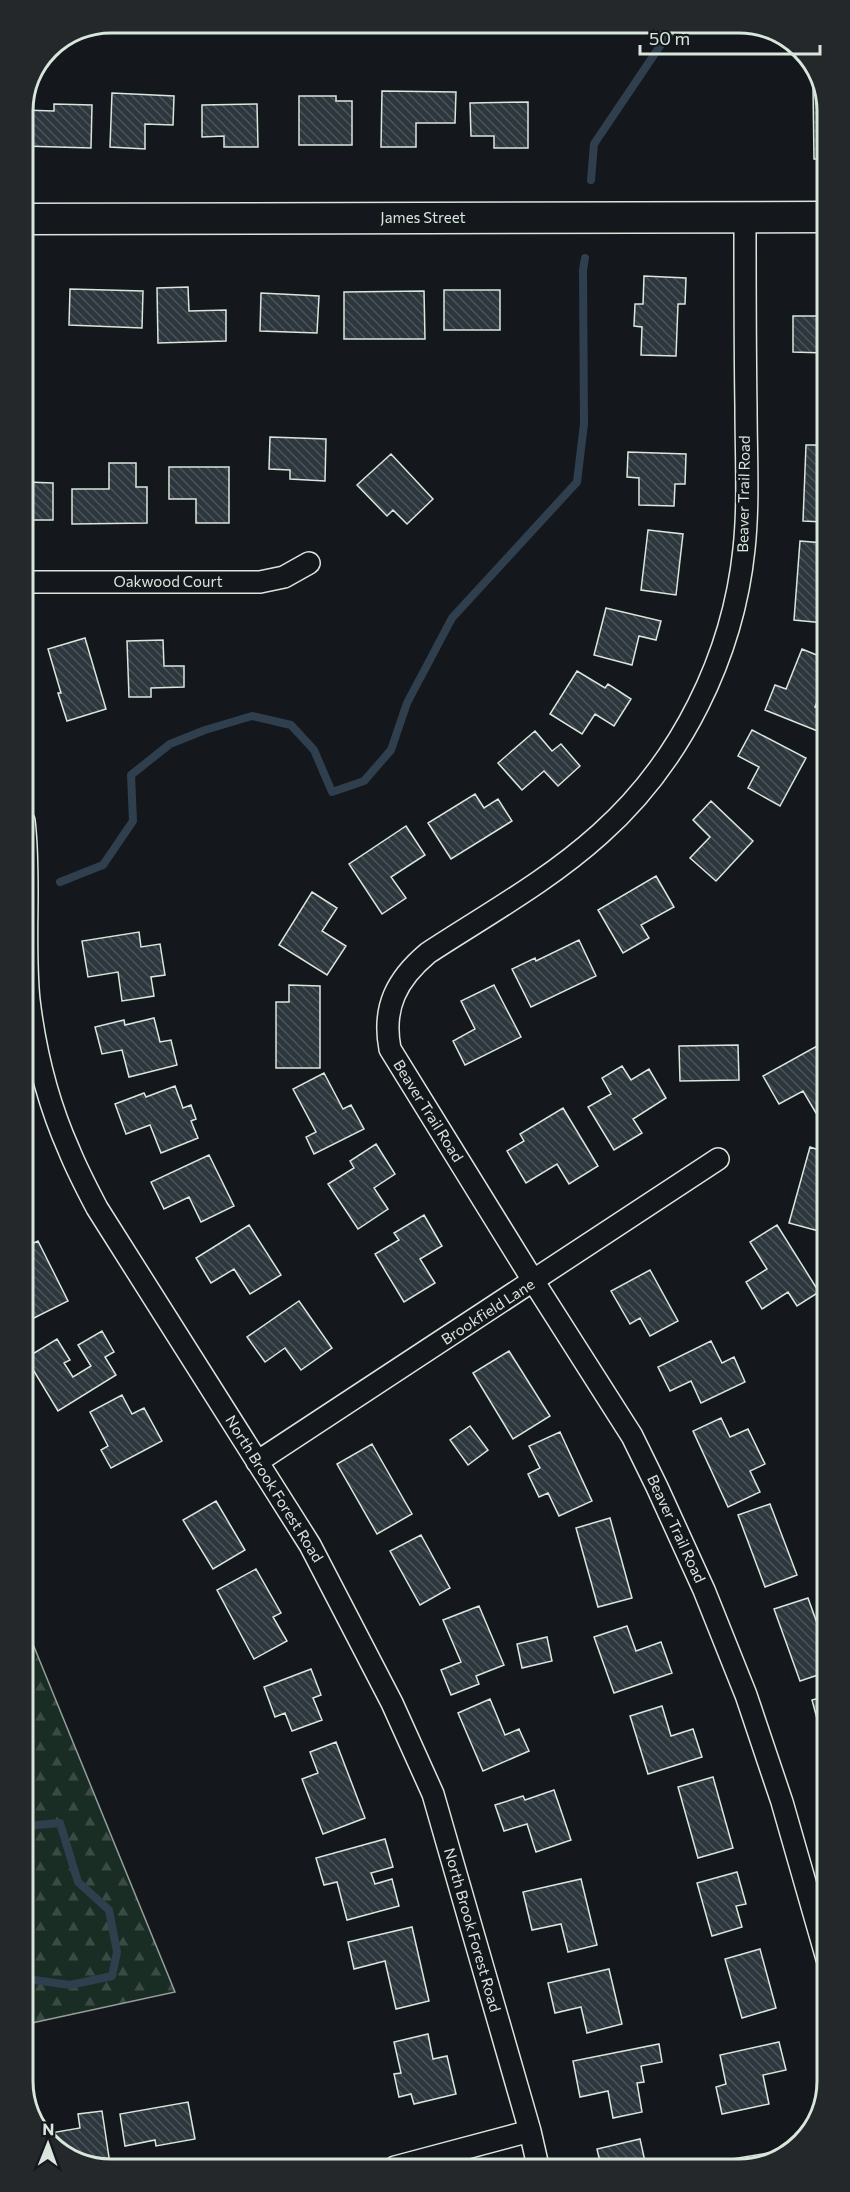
<svg xmlns="http://www.w3.org/2000/svg" width="850" height="2192" font-family="Commissioner,sans-serif">
<style>
.forest{fill:url(#forest-firs);stroke:#939e99;stroke-width:1.5}
.lines{fill:none;stroke-linecap:round;stroke-linejoin:round}
.stream{stroke:#2f3f4d;stroke-width:8}
.building{fill:url(#building-back-hatch);stroke:#d8e6dc;stroke-width:1.5}
.street-casing{stroke:#d8e6dc;stroke-width:24}
.secondary-casing{stroke:#d8e6dc;stroke-width:33}
.street{stroke:#14181c;stroke-width:21}
.secondary{stroke:#14181c;stroke-width:30}
.labels{text-anchor:middle;stroke-width:4.5;stroke-linejoin:round;paint-order:stroke}
.street-label{font-size:15px;fill:#d8e6dc;stroke:#14181c}
.rim{fill:none;stroke:#d8e6dc;stroke-width:3}
</style>
<defs>
<pattern id="forest-firs" width="22" height="20" patternUnits="userSpaceOnUse" patternTransform="scale(1.5)"><rect width="22" height="20" fill="#1a2d24"/><path d="M5 1l3.5 6h-7zM16 11l3.5 6h-7z" fill="#3b4b43"/></pattern>
<pattern id="building-back-hatch" width="6" height="6" patternUnits="userSpaceOnUse" patternTransform="scale(1.5)"><rect width="6" height="6" fill="#2c363c"/><path d="M-1 5l2 2M0 0l6 6M5-1l2 2" fill="none" stroke="#4a5358"/></pattern>
</defs>
<rect width="100%" height="100%" fill="#14181c"/>
<!-- forest -->
<path class="forest" d="M 26,1627 L 175,1992 L 27,2024 Z"/>
<g class="lines">
<!-- stream -->
<path class="stream" d="M 591,180 L 594,144 L 660,46 L 678,23
M 60,882 L 103,865 L 133,821 L 131,775 L 170,744 L 205,730 L 252,716 L 291,725 L 314,750 L 332,792 L 364,781 L 391,750 L 407,703 L 452,618 L 577,482 L 584,424 L 583,270 L 585,258
M 26,1826 L 60,1823 L 78,1882 L 109,1910 L 117,1952 L 112,1976 L 70,1985 L 27,1979"/>
</g>
<!-- building -->
<path class="building" d="M 813,86 L 823,86 L 823,159 L 814,159 Z
M 382,91 L 456,92 L 455,123 L 416,123 L 416,147 L 381,147 Z
M 112,93 L 174,96 L 173,125 L 145,124 L 145,149 L 110,147 Z
M 299,96 L 336,96 L 336,101 L 352,101 L 352,145 L 299,145 Z
M 528,102 L 528,148 L 494,148 L 494,136 L 471,136 L 470,103 Z
M 54,104 L 92,105 L 91,148 L 23,146 L 23,110 L 54,111 Z
M 257,104 L 258,147 L 224,147 L 224,136 L 202,137 L 202,105 Z
M 644,276 L 686,278 L 685,304 L 678,304 L 676,356 L 641,355 L 642,327 L 634,326 L 635,304 L 643,304 Z
M 188,287 L 189,311 L 226,310 L 226,341 L 158,343 L 157,288 Z
M 23,288 L 29,288 L 30,346 L 23,346 Z
M 70,289 L 143,291 L 142,328 L 69,325 Z
M 444,290 L 500,290 L 500,330 L 444,330 Z
M 822,290 L 824,353 L 793,352 L 793,316 L 822,316 Z
M 424,291 L 425,339 L 344,339 L 344,292 Z
M 261,293 L 319,296 L 317,333 L 260,331 Z
M 270,437 L 326,439 L 325,481 L 290,479 L 290,470 L 269,469 Z
M 806,445 L 824,445 L 824,522 L 803,521 Z
M 628,452 L 686,454 L 685,484 L 675,484 L 674,506 L 639,505 L 639,478 L 627,477 Z
M 391,454 L 433,499 L 407,524 L 393,510 L 387,516 L 357,485 Z
M 23,461 L 27,461 L 27,482 L 53,483 L 53,520 L 24,520 Z
M 109,463 L 136,463 L 136,487 L 147,487 L 147,523 L 72,524 L 72,489 L 109,489 Z
M 169,467 L 229,467 L 229,523 L 196,523 L 196,499 L 169,499 Z
M 648,530 L 683,534 L 676,595 L 641,590 Z
M 800,541 L 824,543 L 824,623 L 794,620 Z
M 606,608 L 661,621 L 656,640 L 639,636 L 632,665 L 594,655 Z
M 85,638 L 106,709 L 67,721 L 58,693 L 61,693 L 48,649 Z
M 163,640 L 164,666 L 184,666 L 184,687 L 151,688 L 151,697 L 129,697 L 127,641 Z
M 802,649 L 824,658 L 824,685 L 815,707 L 824,711 L 824,719 L 820,732 L 765,710 L 775,685 L 786,689 Z
M 577,671 L 605,688 L 608,684 L 631,699 L 614,726 L 595,714 L 582,734 L 550,714 Z
M 752,730 L 806,758 L 780,806 L 748,788 L 759,767 L 738,756 Z
M 535,731 L 552,751 L 561,744 L 580,766 L 558,786 L 544,771 L 522,790 L 498,763 Z
M 475,794 L 484,808 L 498,799 L 512,821 L 451,859 L 428,823 Z
M 711,801 L 753,841 L 716,881 L 690,858 L 710,837 L 693,820 Z
M 406,826 L 425,855 L 391,877 L 406,898 L 382,914 L 349,864 Z
M 656,876 L 674,907 L 641,925 L 649,938 L 623,953 L 598,910 Z
M 312,892 L 337,908 L 322,931 L 346,946 L 327,975 L 279,945 Z
M 139,932 L 141,947 L 160,944 L 165,975 L 151,977 L 154,996 L 122,1001 L 118,972 L 88,977 L 82,941 Z
M 579,940 L 596,976 L 531,1007 L 512,969 L 535,958 L 536,961 Z
M 289,985 L 320,986 L 320,1068 L 276,1068 L 276,1002 L 289,1002 Z
M 494,985 L 521,1037 L 465,1065 L 453,1041 L 475,1029 L 461,1001 Z
M 154,1018 L 160,1042 L 171,1040 L 177,1065 L 129,1077 L 122,1050 L 102,1054 L 95,1027 L 124,1020 L 125,1025 Z
M 738,1045 L 739,1080 L 680,1081 L 679,1046 Z
M 817,1046 L 825,1060 L 825,1108 L 816,1113 L 803,1091 L 779,1104 L 763,1076 Z
M 622,1066 L 631,1080 L 649,1069 L 666,1098 L 633,1119 L 642,1133 L 614,1150 L 588,1107 L 611,1094 L 602,1078 Z
M 324,1073 L 343,1109 L 351,1105 L 364,1129 L 314,1154 L 306,1137 L 316,1132 L 293,1089 Z
M 175,1086 L 183,1108 L 191,1105 L 196,1119 L 191,1121 L 198,1138 L 161,1153 L 150,1125 L 126,1134 L 115,1104 L 144,1093 L 146,1097 Z
M 563,1108 L 598,1166 L 569,1184 L 557,1164 L 526,1183 L 507,1151 L 524,1141 L 520,1134 Z
M 376,1144 L 395,1174 L 374,1188 L 388,1209 L 358,1229 L 328,1184 L 354,1168 L 350,1161 Z
M 810,1147 L 825,1152 L 826,1233 L 789,1223 Z
M 209,1155 L 234,1206 L 201,1222 L 189,1197 L 164,1209 L 151,1182 Z
M 424,1215 L 442,1246 L 420,1259 L 435,1283 L 404,1302 L 375,1254 L 399,1240 L 394,1233 Z
M 249,1225 L 281,1275 L 250,1294 L 234,1269 L 211,1283 L 196,1258 Z
M 777,1225 L 819,1292 L 797,1306 L 788,1292 L 762,1309 L 746,1282 L 767,1269 L 750,1242 Z
M 38,1241 L 68,1301 L 28,1321 L 25,1316 L 25,1247 Z
M 650,1270 L 678,1321 L 650,1336 L 640,1318 L 630,1324 L 611,1291 Z
M 299,1301 L 332,1348 L 301,1370 L 285,1348 L 265,1362 L 247,1337 Z
M 102,1331 L 114,1352 L 105,1357 L 116,1375 L 58,1411 L 26,1358 L 57,1339 L 70,1360 L 64,1363 L 73,1377 L 91,1366 L 78,1345 Z
M 711,1341 L 722,1363 L 734,1357 L 745,1382 L 701,1403 L 691,1381 L 670,1391 L 658,1367 Z
M 509,1351 L 550,1416 L 513,1439 L 473,1373 Z
M 122,1395 L 132,1414 L 144,1408 L 162,1441 L 111,1468 L 101,1450 L 108,1446 L 90,1412 Z
M 721,1418 L 730,1437 L 748,1429 L 765,1464 L 750,1471 L 760,1492 L 728,1507 L 693,1431 Z
M 470,1426 L 488,1450 L 468,1465 L 450,1440 Z
M 560,1432 L 592,1501 L 559,1516 L 548,1493 L 539,1497 L 528,1474 L 540,1468 L 529,1446 Z
M 372,1444 L 412,1514 L 377,1534 L 337,1464 Z
M 216,1501 L 245,1550 L 213,1569 L 183,1520 Z
M 770,1504 L 797,1575 L 765,1587 L 738,1515 Z
M 610,1518 L 632,1598 L 598,1607 L 576,1528 Z
M 421,1535 L 450,1588 L 420,1605 L 390,1551 Z
M 256,1569 L 281,1613 L 273,1617 L 287,1641 L 254,1659 L 217,1590 Z
M 808,1598 L 827,1651 L 827,1672 L 800,1681 L 774,1609 Z
M 479,1606 L 504,1665 L 476,1676 L 479,1684 L 451,1695 L 441,1670 L 461,1662 L 443,1620 Z
M 627,1626 L 636,1651 L 661,1642 L 672,1673 L 614,1693 L 594,1637 Z
M 547,1637 L 552,1661 L 522,1668 L 517,1644 Z
M 311,1669 L 321,1695 L 313,1698 L 322,1720 L 292,1731 L 285,1713 L 275,1717 L 264,1687 Z
M 827,1696 L 827,1755 L 812,1700 Z
M 490,1699 L 505,1735 L 519,1729 L 529,1751 L 483,1771 L 458,1713 Z
M 662,1706 L 671,1736 L 693,1729 L 702,1757 L 648,1774 L 630,1716 Z
M 336,1742 L 365,1818 L 323,1834 L 302,1779 L 318,1773 L 310,1752 Z
M 713,1777 L 733,1848 L 698,1858 L 678,1787 Z
M 554,1790 L 571,1840 L 536,1852 L 527,1824 L 504,1831 L 495,1805 L 523,1796 L 525,1800 Z
M 385,1839 L 393,1867 L 371,1873 L 375,1884 L 392,1879 L 399,1906 L 347,1920 L 337,1882 L 324,1885 L 316,1858 Z
M 737,1872 L 746,1904 L 736,1906 L 742,1927 L 712,1936 L 697,1883 Z
M 581,1879 L 597,1945 L 568,1952 L 561,1924 L 532,1930 L 523,1892 Z
M 412,1927 L 429,2001 L 396,2009 L 385,1961 L 354,1969 L 348,1942 Z
M 760,1949 L 776,2008 L 742,2018 L 725,1959 Z
M 609,1969 L 622,2024 L 587,2033 L 581,2007 L 555,2013 L 548,1983 Z
M 428,2034 L 433,2059 L 447,2056 L 456,2094 L 414,2104 L 411,2094 L 399,2097 L 394,2074 L 401,2073 L 394,2042 Z
M 779,2042 L 786,2070 L 763,2075 L 769,2104 L 722,2114 L 716,2087 L 726,2084 L 720,2055 Z
M 659,2044 L 662,2062 L 641,2066 L 644,2082 L 637,2083 L 642,2112 L 613,2118 L 608,2091 L 580,2097 L 573,2061 Z
M 188,2102 L 195,2139 L 156,2146 L 155,2140 L 125,2146 L 120,2114 Z
M 102,2111 L 110,2164 L 96,2166 L 57,2151 L 45,2134 L 80,2128 L 78,2114 Z
M 640,2139 L 646,2166 L 601,2166 L 597,2149 Z
M 781,2151 L 781,2154 L 767,2165 L 720,2165 L 719,2161 Z"/>
<g class="lines">
<!-- street casing -->
<g class="street-casing">
<path id="street" d="M 745,217 C 745,281 745,344 746,408 C 746,455 749,502 744,549 C 733,656 681,762 600,834 C 548,881 486,915 428,953 C 397,979 382,1007 390,1049 L 534,1282 L 632,1436 L 657,1487 L 704,1590 L 746,1695 L 782,1802 L 827,1959
M 24,582 L 260,582 L 284,577 L 309,563
M 24,821 C 31,880 23,940 29,1000 C 35,1050 48,1103 69,1150 C 77,1170 87,1189 97,1208 L 310,1545 L 392,1703 L 433,1794 L 530,2131 L 538,2166
M 257,1462 L 718,1159
M 395,2167 L 530,2131"/>
</g>
<!-- secondary casing -->
<g class="secondary-casing">
<path id="secondary" d="M 23,219 L 823,217"/>
</g>
<!-- street -->
<use href="#street" class="street"/>
<!-- secondary -->
<use href="#secondary" class="secondary"/>
</g>
<g class="labels">
<!-- street labels -->
<g class="street-label">
<text x="423" y="223">James Street</text>
<text transform="translate(744 494) rotate(-89)" y="5">Beaver Trail Road</text>
<text x="168" y="587">Oakwood Court</text>
<text transform="translate(428 1111) rotate(58)" y="5">Beaver Trail Road</text>
<text transform="translate(488 1312) rotate(-33)" y="5">Brookfield Lane</text>
<text transform="translate(274 1489) rotate(58)" y="5">North Brook Forest Road</text>
<text transform="translate(676 1529) rotate(65)" y="5">Beaver Trail Road</text>
<text transform="translate(472 1930) rotate(74)" y="5">North Brook Forest Road</text>
</g>
</g>
<!-- crop -->
<path d="M0 0H850V2192H0ZM111 33H739A78 78 0 0 1 817 111V2081A78 78 0 0 1 739 2159H111A78 78 0 0 1 33 2081V111A78 78 0 0 1 111 33Z" fill="#24282b" fill-rule="evenodd"/>
<path class="rim" d="M111 33H739A78 78 0 0 1 817 111V2081A78 78 0 0 1 739 2159H111A78 78 0 0 1 33 2081V111A78 78 0 0 1 111 33Z"/>
<!-- north arrow -->
<g transform="translate(48 2144) rotate(1)" stroke="#14181c" stroke-width="4.5" paint-order="stroke">
<path d="M0-4.5L10 22L0 15L-10 22Z" fill="#d8e6dc"/>
<text y="-9" font-size="16" font-weight="bold" text-anchor="middle" fill="#d8e6dc">N</text>
</g>
<!-- scale -->
<path d="M640 45v9h180v-9" fill="none" stroke="#d8e6dc" stroke-width="3"/>
<text x="649" y="45" font-size="18" fill="#d8e6dc" stroke="#14181c" stroke-width="4.5" paint-order="stroke">50 m</text>
</svg>
